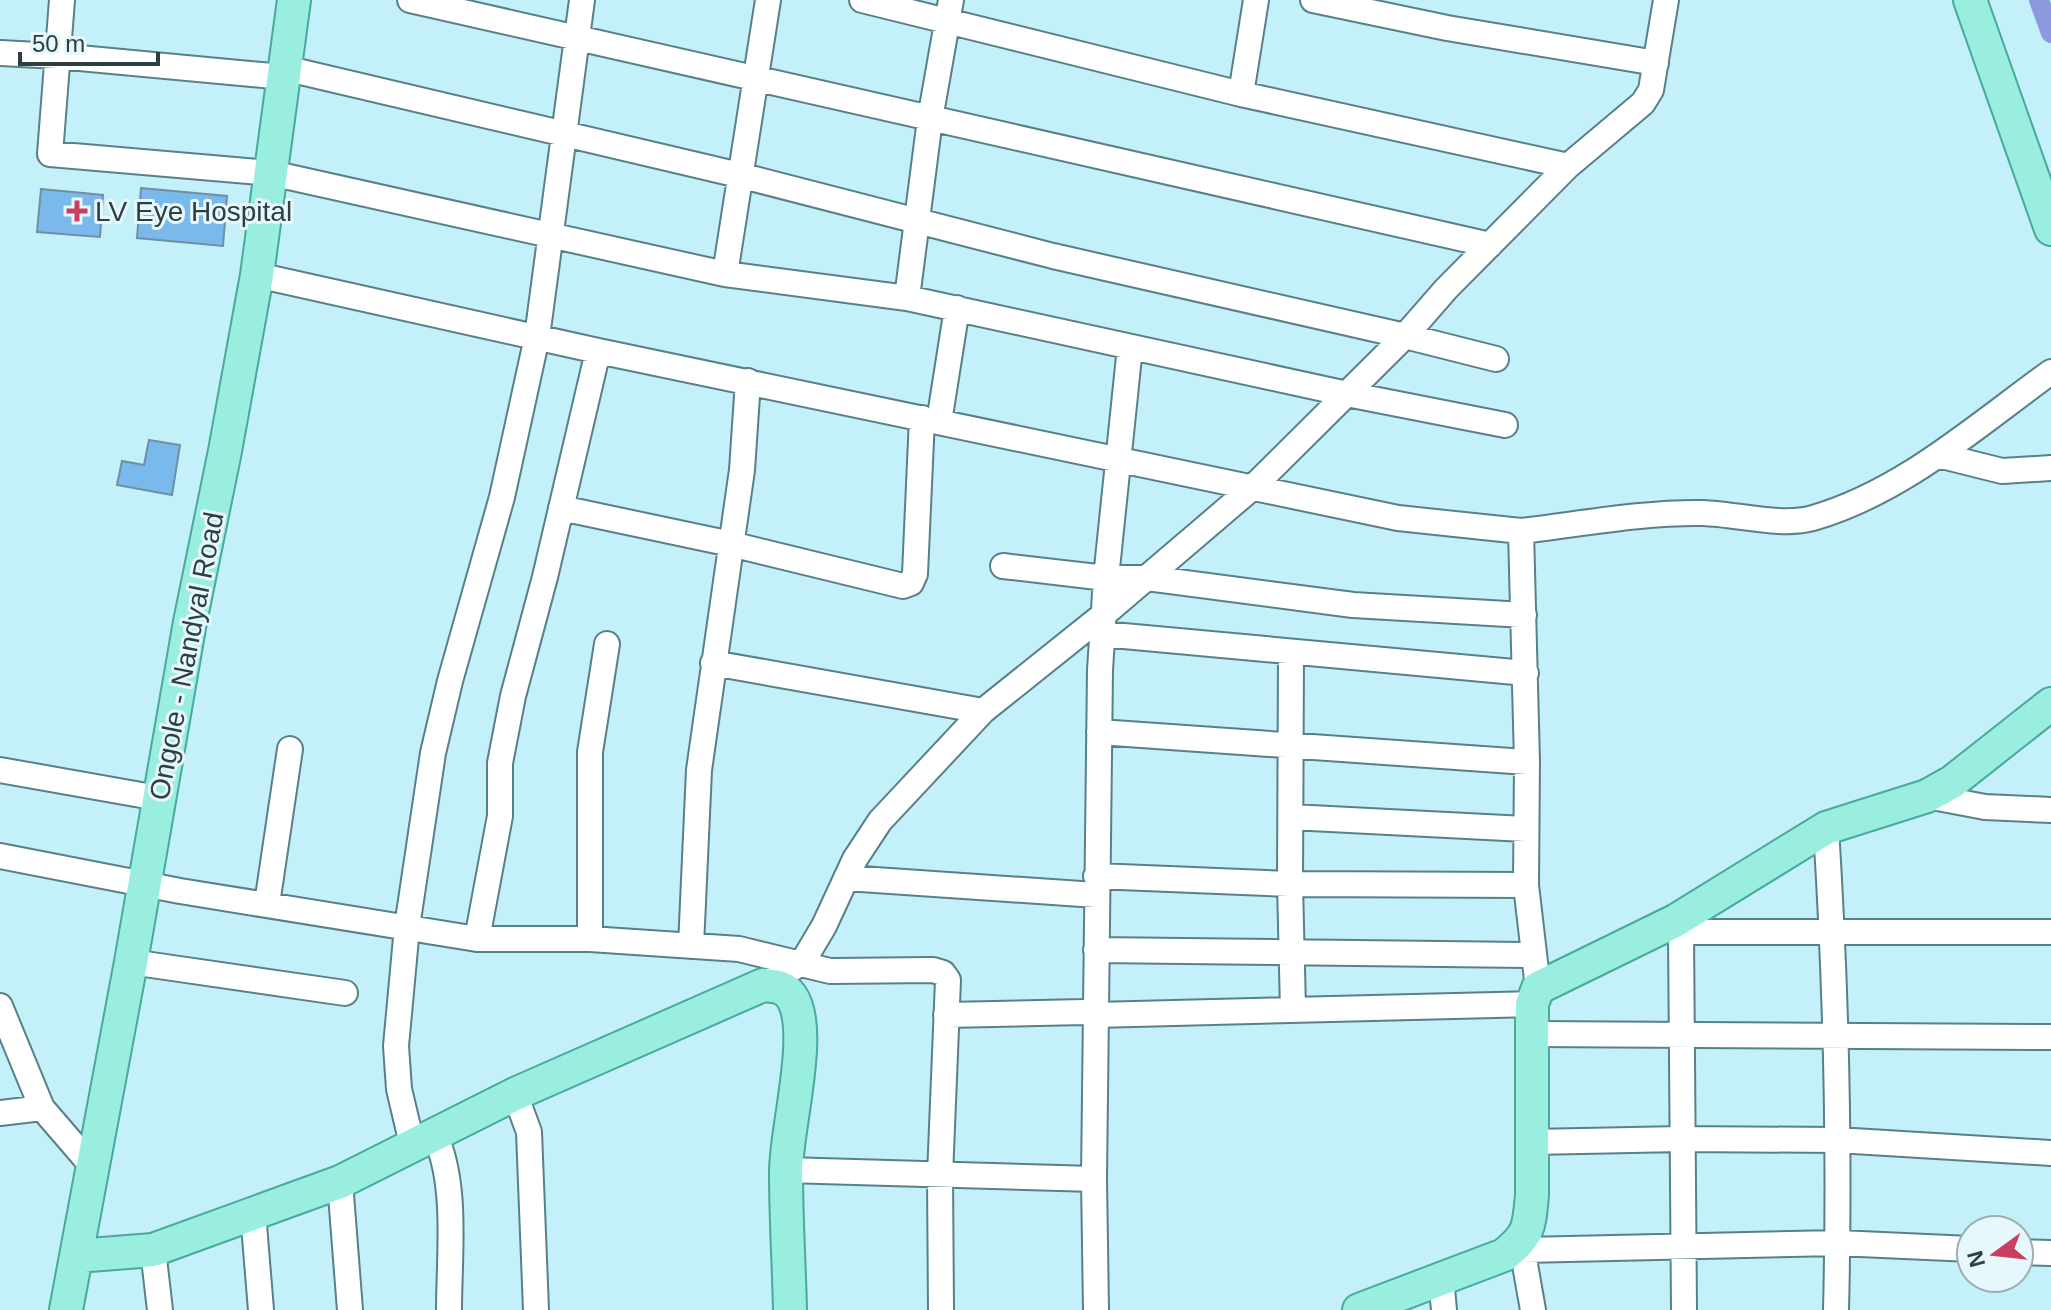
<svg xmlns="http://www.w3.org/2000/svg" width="2051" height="1310" font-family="Arial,sans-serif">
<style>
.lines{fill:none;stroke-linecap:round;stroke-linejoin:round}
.canal{stroke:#8d9add;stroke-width:20}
.building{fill:#7ab9ec;stroke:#728ea5;stroke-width:2}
.minor-casing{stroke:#588089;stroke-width:28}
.major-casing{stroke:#48a99c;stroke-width:36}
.minor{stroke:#fff;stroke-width:24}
.major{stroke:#9aeee0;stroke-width:32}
.poi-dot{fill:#cc3d62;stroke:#e7f8fc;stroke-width:3}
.labels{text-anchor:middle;stroke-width:6;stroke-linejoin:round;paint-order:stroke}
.poi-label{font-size:28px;fill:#2d3f42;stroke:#e7f8fc;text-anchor:start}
.street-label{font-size:28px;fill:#2d3f42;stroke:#e7f8fc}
</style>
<rect width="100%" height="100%" fill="#c4f0f9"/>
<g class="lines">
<!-- canal -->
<path class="canal" d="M 2039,0 L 2051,33"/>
</g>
<!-- building -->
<path class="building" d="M 141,188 L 227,196 L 223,246 L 137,238 Z
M 41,189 L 103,195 L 100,237 L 37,232 Z
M 149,440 L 180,445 L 172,495 L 117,485 L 122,461 L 144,465 Z"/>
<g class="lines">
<!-- minor casing -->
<g class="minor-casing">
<path id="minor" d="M 62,0 L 50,154 L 271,173 L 725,274 L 907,298 L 1347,394 L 1505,425
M 410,0 L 1490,245
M 862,0 L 1241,94 L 1568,166
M 1313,0 L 1447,28 L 1656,63
M 0,53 L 58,56 L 283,77
M 284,68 L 739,175 L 1053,256 L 1405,336 L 1496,359
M 1241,94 L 1256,0
M 725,274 L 768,0
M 257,275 L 598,351 L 1398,518 L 1521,531 L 1527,762 L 1526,885 L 1538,988
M 907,298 L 930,119 L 951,0
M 939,422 L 957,308
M 1938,455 L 2002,471 L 2051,468
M 561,508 L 731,544 L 903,586 L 911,583 L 915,574 L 922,418
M 1521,531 C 1581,524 1643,512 1703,513 C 1737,514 1781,527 1813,518 C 1903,492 1976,426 2051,372
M 1003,566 L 1106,578 L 1147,578 L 1353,605 L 1524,615
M 1102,634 L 1526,673
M 1291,652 L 1290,884 L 1293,1010
M 713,663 L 983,711
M 1099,732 L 1527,762
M 0,770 L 158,798
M 1927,796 L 1985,807 L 2051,810
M 1291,817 L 1525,829
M 1826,828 C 1836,988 1840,1149 1836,1310
M 0,856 L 180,891 L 477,939 L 590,939 L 739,949 L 830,971 L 933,970 L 943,973 L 948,980 L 940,1176 L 941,1310
M 1096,876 L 1290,884 L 1526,885
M 846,878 L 1096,895
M 267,904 L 290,749
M 1675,921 L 1681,932 L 1684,1310
M 1681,932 L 2051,932
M 477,939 L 500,816 L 500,763 L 513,696 L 545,577 L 598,351
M 590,939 L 590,752 L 607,644
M 691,946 L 699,770 L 742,470 L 748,381
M 1096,950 L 1534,955
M 131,962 L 345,993
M 763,985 L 802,963 L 824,926 L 855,859 L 880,821 L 983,711 L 1103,615 L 1253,487 L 1405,336 L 1446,289 L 1568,166 L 1643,103 L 1651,90 L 1666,0
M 0,1006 L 42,1108 L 92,1166
M 946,1015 L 1084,1012 L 1095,1015 L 1532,1004
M 1532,1034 L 2051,1037
M 515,1094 L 529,1132 L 536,1310
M 0,1113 L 42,1108
M 434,1133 C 458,1183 449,1255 449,1310
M 1532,1142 L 1681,1139 L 1837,1140 L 2051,1153
M 412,1144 L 399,1089 L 396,1046 L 407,927 L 433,753 L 450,681 L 502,497 L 537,337 L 582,0
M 786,1170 L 1094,1179
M 340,1182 L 350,1310
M 253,1213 L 261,1310
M 1521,1242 L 1533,1310
M 153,1250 L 160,1310
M 1523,1250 L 1838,1243 L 1971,1249
M 2019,1252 L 2051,1253
M 1441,1278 L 1444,1310
M 1096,1310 L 1094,1179 L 1100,670 L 1106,578 L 1130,347"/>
</g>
<!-- major casing -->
<g class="major-casing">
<path id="major" d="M 1970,0 L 2051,229
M 77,1256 L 153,1250 L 340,1182 L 515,1094 L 763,985 C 773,986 784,986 791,996 C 815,1029 785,1132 786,1173 C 786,1219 789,1265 790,1310
M 66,1310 L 131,962 L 190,622 L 225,451 L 257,275 L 294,0
M 1359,1310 L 1504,1255 C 1530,1235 1529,1226 1532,1195 L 1532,1004 L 1538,988 L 1675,921 L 1826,828 L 1927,796 L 1952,782 L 2051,704"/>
</g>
<!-- minor -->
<use href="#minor" class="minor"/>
<!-- major -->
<use href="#major" class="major"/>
</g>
<!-- markers -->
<path class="poi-dot" d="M73 199h8v8h8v8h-8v8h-8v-8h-8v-8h8z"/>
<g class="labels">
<!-- poi labels -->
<g class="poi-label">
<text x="95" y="221">LV Eye Hospital</text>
</g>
<!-- street labels -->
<g class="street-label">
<text transform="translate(186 656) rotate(-79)" y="10">Ongole - Nandyal Road</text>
</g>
</g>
<!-- north arrow -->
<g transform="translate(1995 1254) rotate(255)"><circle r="38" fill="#e7f8fc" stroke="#9daeb2" stroke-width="2"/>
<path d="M0-6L14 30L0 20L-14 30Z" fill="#cc3d62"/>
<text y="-12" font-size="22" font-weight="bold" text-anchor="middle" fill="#2d3f42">N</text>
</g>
<!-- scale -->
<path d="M20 52v12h138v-12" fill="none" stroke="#2d3f42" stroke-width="4"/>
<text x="32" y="52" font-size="24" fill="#2d3f42" stroke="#e7f8fc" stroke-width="6" paint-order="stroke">50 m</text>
</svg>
